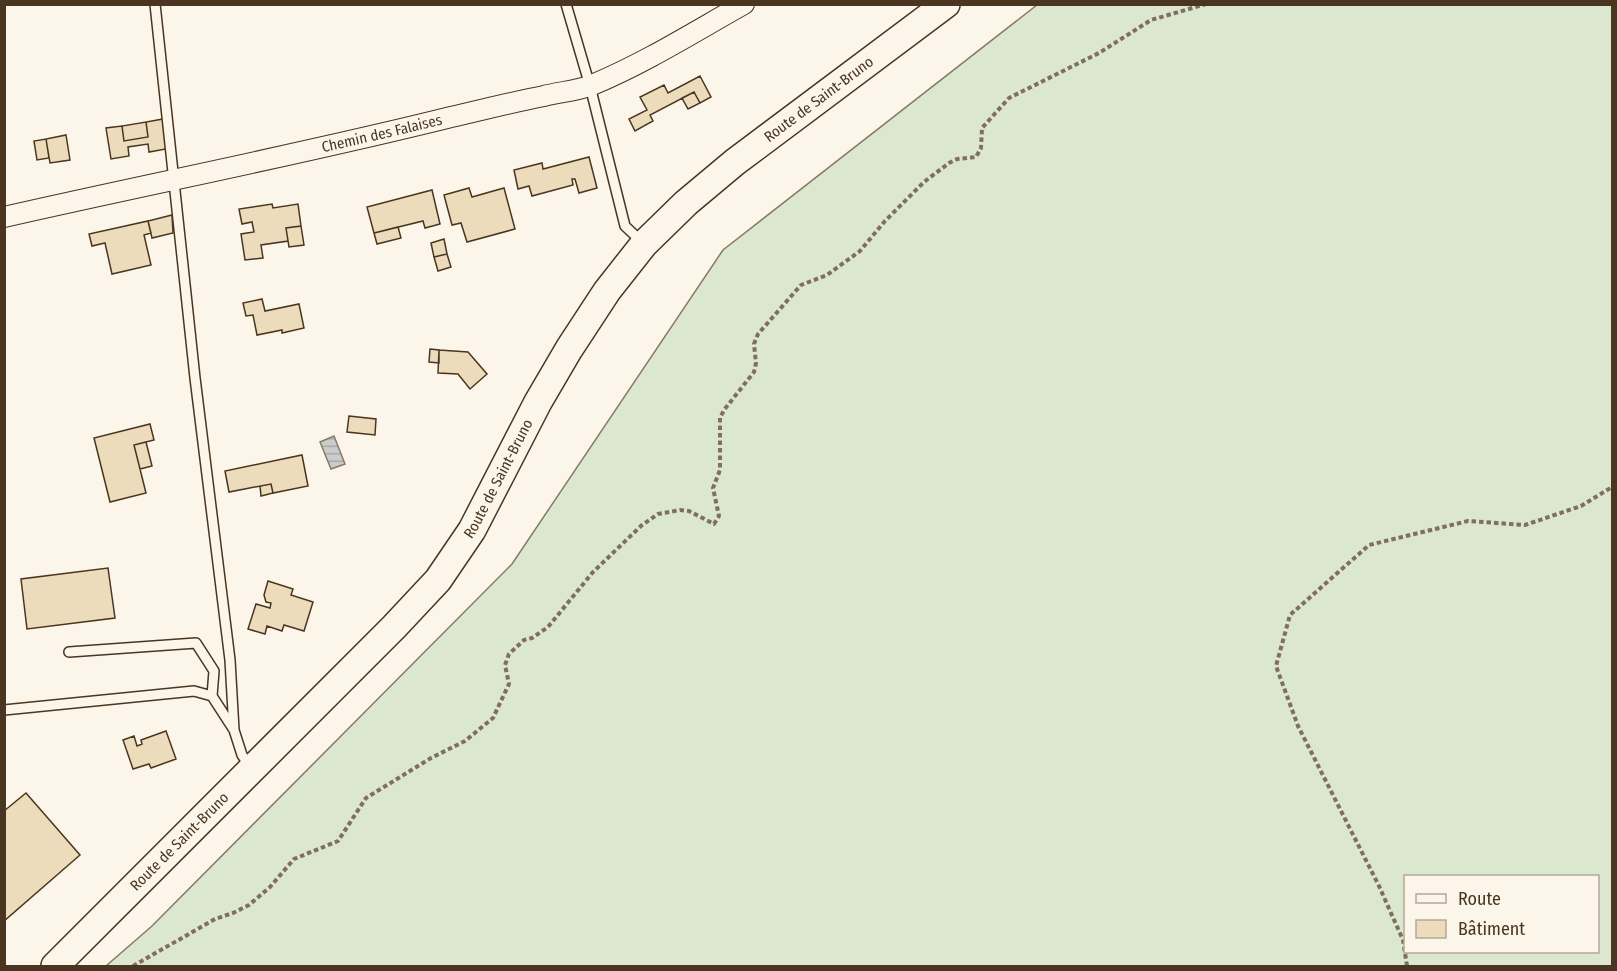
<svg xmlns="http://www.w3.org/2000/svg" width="1617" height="971" font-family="'Fira Sans Condensed',sans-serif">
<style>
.grass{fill:#dce7d0;stroke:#887966;stroke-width:1.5;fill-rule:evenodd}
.water{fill:url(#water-rules);stroke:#887966;stroke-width:1.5}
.building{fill:#ecdcbc;stroke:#4a3520;stroke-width:1.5}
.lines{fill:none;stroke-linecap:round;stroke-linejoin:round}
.lane-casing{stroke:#4a3520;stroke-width:12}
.street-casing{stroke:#4a3520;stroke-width:22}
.secondary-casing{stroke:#4a3520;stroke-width:30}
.path{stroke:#7f6f5c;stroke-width:4;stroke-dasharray:4.5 3;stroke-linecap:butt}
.lane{stroke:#fbf6e9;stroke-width:9}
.street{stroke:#fbf6e9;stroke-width:20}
.secondary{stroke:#fbf6e9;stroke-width:27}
.labels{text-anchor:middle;stroke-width:4.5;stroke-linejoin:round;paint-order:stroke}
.street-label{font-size:15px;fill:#4a3520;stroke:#fbf6e9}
</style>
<defs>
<pattern id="water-rules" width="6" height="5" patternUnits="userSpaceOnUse" patternTransform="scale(1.5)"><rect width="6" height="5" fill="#c9cecd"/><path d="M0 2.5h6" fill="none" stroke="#a5a8a6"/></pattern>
</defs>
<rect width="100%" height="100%" fill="#fbf6e9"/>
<!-- grass -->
<path class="grass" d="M 1037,5 L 1612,5 L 1612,966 L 106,966 L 152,926 L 512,564 L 723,250 ZM 1406,876 L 1598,876 L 1598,952 L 1406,952 Z"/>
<!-- water -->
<path class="water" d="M 334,436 L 345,464 L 331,469 L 320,442 Z"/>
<!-- building -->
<path class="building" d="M 700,76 L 711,97 L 700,103 L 694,92 L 650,115 L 653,121 L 635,131 L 629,119 L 647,110 L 640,97 L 664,85 L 668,93 Z
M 694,92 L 700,103 L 688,109 L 682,98 Z
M 163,119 L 166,149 L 149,152 L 148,144 L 128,147 L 129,156 L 111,159 L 106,128 L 122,126 L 124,141 L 148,137 L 146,122 Z
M 146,122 L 148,137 L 124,141 L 122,126 Z
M 66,135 L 70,160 L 50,163 L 46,139 Z
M 46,139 L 49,158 L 37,160 L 34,141 Z
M 589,157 L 597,188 L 579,193 L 575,179 L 572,179 L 573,185 L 532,196 L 529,186 L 518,189 L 514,170 L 542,163 L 543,169 Z
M 469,188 L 472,197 L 504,188 L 515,229 L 467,242 L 461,223 L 452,225 L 444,195 Z
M 432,190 L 440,224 L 425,228 L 423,221 L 374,233 L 367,207 Z
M 272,204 L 273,208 L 298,204 L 301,226 L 286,228 L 288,241 L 261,245 L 263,258 L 245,260 L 241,234 L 254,232 L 252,222 L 242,224 L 239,209 Z
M 172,215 L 173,233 L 152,238 L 148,221 Z
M 148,221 L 151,233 L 144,235 L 151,265 L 112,274 L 105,243 L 92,246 L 89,234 Z
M 301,226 L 304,245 L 289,247 L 286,228 Z
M 398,227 L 401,238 L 377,244 L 374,233 Z
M 444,239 L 447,254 L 434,257 L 431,243 Z
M 447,254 L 451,267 L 438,271 L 434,257 Z
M 262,299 L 265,311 L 299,304 L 304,328 L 282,333 L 282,330 L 257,335 L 253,315 L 246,316 L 243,303 Z
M 430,349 L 439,350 L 439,363 L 429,362 Z
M 439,350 L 468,352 L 487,374 L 470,389 L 458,374 L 438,373 Z
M 349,416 L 376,419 L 375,435 L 347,432 Z
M 150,424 L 154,440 L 134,445 L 146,493 L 110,502 L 94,438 Z
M 146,442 L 152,466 L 140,469 L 134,445 Z
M 302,455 L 308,486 L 273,493 L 271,484 L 229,492 L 225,471 Z
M 271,484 L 273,493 L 261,496 L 260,486 Z
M 108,568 L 115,618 L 27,629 L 21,579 Z
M 268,581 L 293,589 L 291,595 L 313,602 L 304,631 L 284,625 L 282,631 L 267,626 L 265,634 L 248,629 L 256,604 L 270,608 L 271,603 L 266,602 L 264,595 Z
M 166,731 L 176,759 L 151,768 L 149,764 L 133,769 L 123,740 L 134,736 L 137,746 L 142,744 L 141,740 Z
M 26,793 L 80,855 L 4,921 L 4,811 Z"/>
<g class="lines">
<!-- lane casing -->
<g class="lane-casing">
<path id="lane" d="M 155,4 L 195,378 L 230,660 L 234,730
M 566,4 L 590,86 L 625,226 L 642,242
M 69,652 L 196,643 L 214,671 L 212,696
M 4,710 L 194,691 L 212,696 L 234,730 L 242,755 L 251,768"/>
</g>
<!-- street casing -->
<g class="street-casing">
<g id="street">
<path id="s1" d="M 4,217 C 153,183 303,154 451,117 C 482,110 513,102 544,96 C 559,92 577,91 592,85 C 645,63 694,32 744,4"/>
</g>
</g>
<!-- secondary casing -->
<g class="secondary-casing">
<g id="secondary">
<path id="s2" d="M 55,966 L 394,627 L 438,580 L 472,530 L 538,402 L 569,349 L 607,291 L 644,244 L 686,203 L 735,162 L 946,4"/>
</g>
</g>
<!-- path -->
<path class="path" d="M 133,966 L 215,919 L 233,913 L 249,905 L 270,887 L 294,859 L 338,841 L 366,798 L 431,758 L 465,741 L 493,718 L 509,684 L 505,665 L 509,654 L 524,640 L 532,638 L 548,627 L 593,572 L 642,525 L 658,514 L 680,510 L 689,511 L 714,524 L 719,516 L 713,488 L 720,470 L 720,418 L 724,410 L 754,372 L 756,363 L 754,344 L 758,334 L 801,285 L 827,275 L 860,251 L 885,221 L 924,182 L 949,163 L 957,159 L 976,157 L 981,148 L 982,128 L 1009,98 L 1099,53 L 1151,20 L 1206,4
M 1407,966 L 1403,940 L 1379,886 L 1298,726 L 1276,666 L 1290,615 L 1369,545 L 1468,521 L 1525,525 L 1581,506 L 1612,487"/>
<!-- lane -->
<use href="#lane" class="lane"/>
<!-- street -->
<use href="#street" class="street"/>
<!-- secondary -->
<use href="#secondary" class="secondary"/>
</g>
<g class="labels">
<!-- street labels -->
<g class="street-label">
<text dy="5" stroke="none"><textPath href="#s2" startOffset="1166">Route de Saint-Bruno</textPath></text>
<text dy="5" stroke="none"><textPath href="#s1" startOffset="387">Chemin des Falaises</textPath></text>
<text dy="5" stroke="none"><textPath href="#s2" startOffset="662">Route de Saint-Bruno</textPath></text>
<text dy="5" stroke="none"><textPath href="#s2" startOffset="176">Route de Saint-Bruno</textPath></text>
</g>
</g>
<!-- border -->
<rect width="1617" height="971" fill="none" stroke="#4a3520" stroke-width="12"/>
<!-- legend -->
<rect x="1404" y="875" width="195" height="78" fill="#fbf6e9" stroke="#b4a999" stroke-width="1.5"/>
<rect x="1416" y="894" width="30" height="9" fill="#fbf6e9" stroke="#b4a999" stroke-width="1.5"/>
<text x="1458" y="905" font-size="18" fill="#4a3520">Route</text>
<rect x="1416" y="920" width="30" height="18" fill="#ecdcbc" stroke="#b4a999" stroke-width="1.5"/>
<text x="1458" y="935" font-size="18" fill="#4a3520">Bâtiment</text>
</svg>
